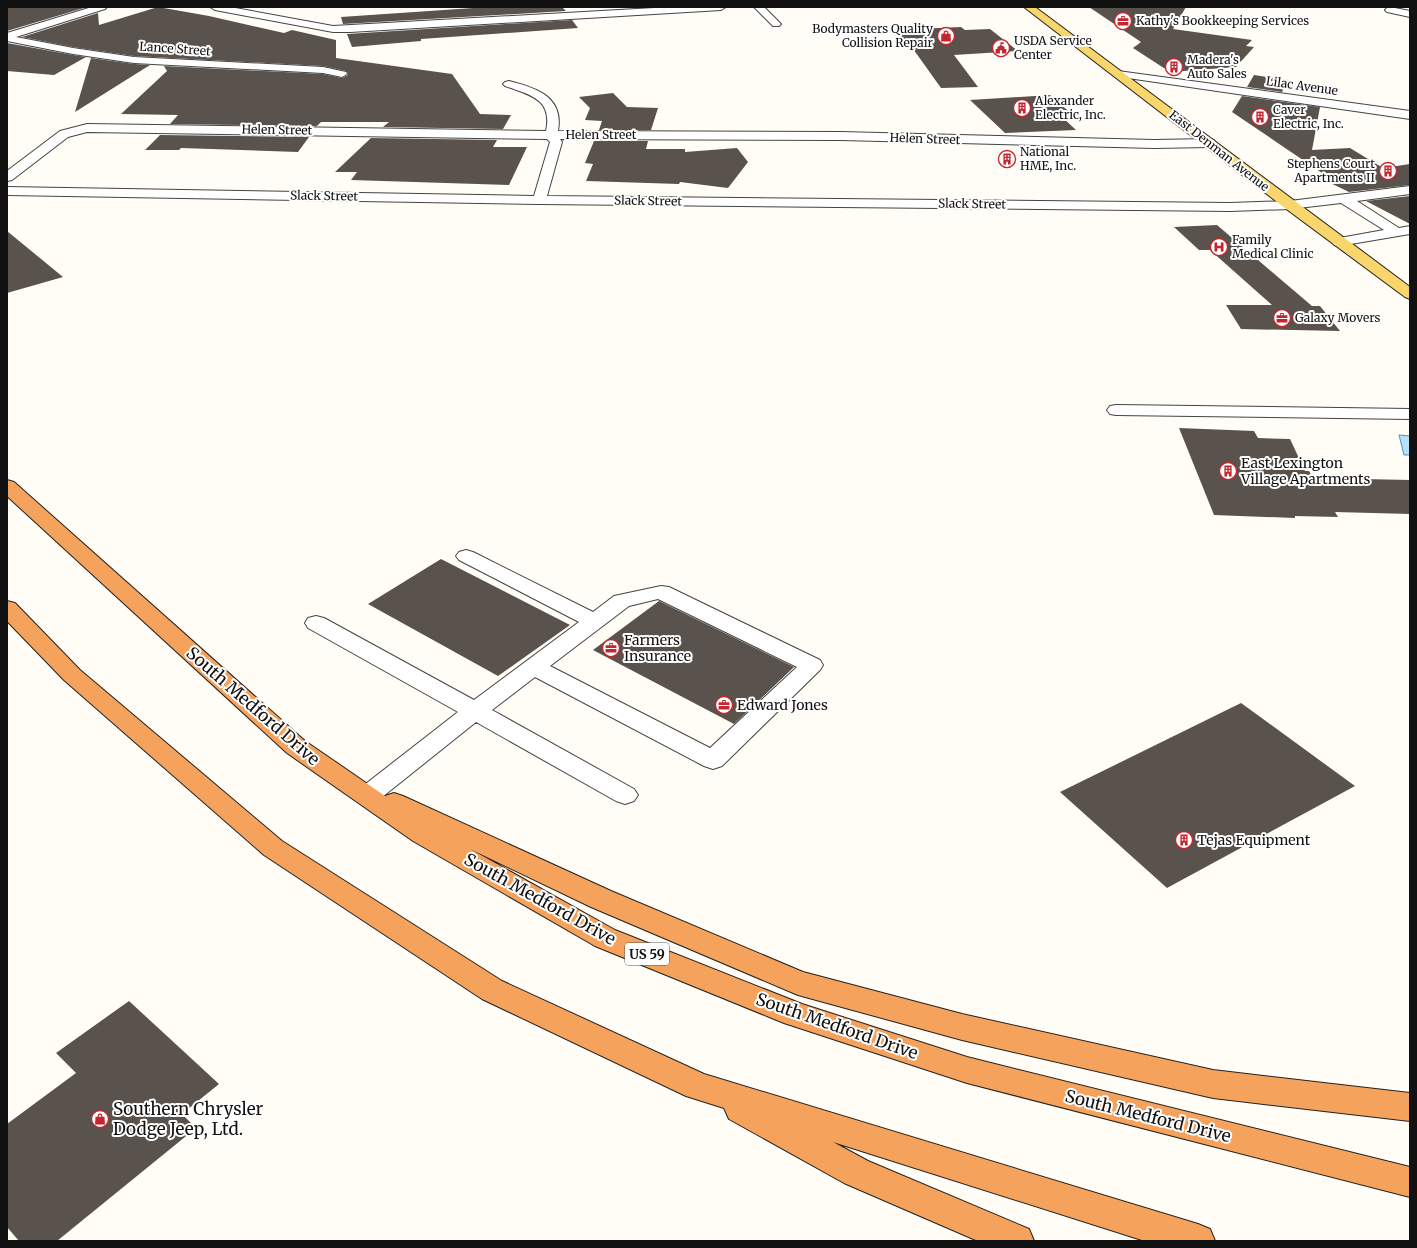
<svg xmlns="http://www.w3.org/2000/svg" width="1417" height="1248" font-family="Merriweather,serif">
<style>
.water{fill:#b9e0f7;stroke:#3f96cf}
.building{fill:#5a524d}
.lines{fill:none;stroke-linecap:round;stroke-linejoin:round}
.minor-casing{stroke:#444;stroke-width:2}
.major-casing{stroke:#222;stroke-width:2}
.highway-casing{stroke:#222;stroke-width:2}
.minor{fill:#fff;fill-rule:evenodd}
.major{fill:#f9d66b;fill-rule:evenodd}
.highway{fill:#f5a25d;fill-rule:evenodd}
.labels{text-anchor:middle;stroke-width:4;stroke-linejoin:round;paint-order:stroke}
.far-poi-label{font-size:12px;fill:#111;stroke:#fff;text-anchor:start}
.far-street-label{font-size:12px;fill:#111;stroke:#fff}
.shield{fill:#fff;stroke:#585858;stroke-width:1}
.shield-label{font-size:13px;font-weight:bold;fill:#111}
.poi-label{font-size:14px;fill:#111;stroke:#fff;text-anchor:start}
.near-street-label{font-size:17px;fill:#111;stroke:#fff}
.near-poi-label{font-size:17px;fill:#111;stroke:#fff;text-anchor:start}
</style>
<rect width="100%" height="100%" fill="#fffdf5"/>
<!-- water -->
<path class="water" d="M 1399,435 L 1410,436 L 1410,455 L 1404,455 Z"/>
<!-- building -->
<path class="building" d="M 7,7 L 87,7 L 7,31 Z
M 158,7 L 209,16 L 284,33 L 292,30 L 336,40 L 336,58 L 452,74 L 480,114 L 511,115 L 503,129 L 383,127 L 389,122 L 321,122 L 317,126 L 170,124 L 178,115 L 121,114 L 167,71 L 164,66 L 323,74 L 342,78 L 348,75 L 348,73 L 346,71 L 323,66 L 134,56 L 73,47 L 22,37 L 98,13 L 99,25 Z
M 488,7 L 562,7 L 566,11 L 343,24 L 341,17 Z
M 1089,7 L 1186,7 L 1173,29 L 1252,40 L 1246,46 L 1254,47 L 1236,67 L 1170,72 L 1133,48 L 1141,42 Z
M 572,20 L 578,28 L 421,39 L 421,41 L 352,47 L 347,34 Z
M 961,27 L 965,30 L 990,29 L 1018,51 L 954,55 L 978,87 L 941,88 L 916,53 L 894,30 Z
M 7,43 L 73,55 L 86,57 L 54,75 L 7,71 Z
M 91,58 L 134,64 L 150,65 L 75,112 Z
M 1254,75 L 1288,80 L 1282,92 L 1247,87 Z
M 613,93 L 627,107 L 658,108 L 651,130 L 599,130 L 602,121 L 585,120 L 590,108 L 579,97 Z
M 1050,95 L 1074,116 L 1062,117 L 1076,130 L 1005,133 L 970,100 Z
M 1242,96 L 1320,107 L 1312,150 L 1350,148 L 1383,168 L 1410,164 L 1410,185 L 1349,192 L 1320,178 L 1328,177 L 1232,112 Z
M 160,135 L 309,137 L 298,152 L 181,148 L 179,150 L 145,150 Z
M 371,138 L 497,140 L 493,147 L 527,147 L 509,185 L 351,180 L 357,172 L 335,172 Z
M 594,141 L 648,141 L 646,149 L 685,149 L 685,152 L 737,148 L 748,162 L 728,188 L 680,182 L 679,184 L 586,181 L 593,164 L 585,163 Z
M 1410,196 L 1410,224 L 1366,201 Z
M 1217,225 L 1312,306 L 1320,306 L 1340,331 L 1241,329 L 1226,305 L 1272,305 L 1210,250 L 1199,250 L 1174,227 Z
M 7,231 L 63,277 L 7,293 Z
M 1179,428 L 1254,431 L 1258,438 L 1290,439 L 1305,471 L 1309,471 L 1313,478 L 1410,480 L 1410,514 L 1335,512 L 1338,517 L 1295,516 L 1295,518 L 1214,515 Z
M 441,559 L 570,625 L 498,676 L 368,604 Z
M 659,601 L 794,667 L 734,724 L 593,650 Z
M 1241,703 L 1355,786 L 1167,888 L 1060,792 Z
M 129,1001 L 219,1084 L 182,1114 L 196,1128 L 57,1241 L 19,1241 L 7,1227 L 7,1124 L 76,1073 L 56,1053 Z"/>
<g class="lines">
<!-- minor casing -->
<g class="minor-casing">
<path id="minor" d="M 92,7 L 107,7 L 105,9 L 16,37 L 73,48 L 134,57 L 323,67 L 346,72 L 347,74 L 342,77 L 323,73 L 134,63 L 73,54 L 7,41 L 7,33 Z
M 210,7 L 230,7 L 333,26 L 672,7 L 726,7 L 721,10 L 350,32 L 333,32 L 215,10 Z
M 754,7 L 764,7 L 781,24 L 779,26 L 773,26 Z
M 1390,7 L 1410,11 L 1410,17 L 1387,12 L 1385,10 L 1387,8 Z
M 1118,71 L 1410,111 L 1410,119 L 1114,76 L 1113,74 L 1114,72 Z
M 509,81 C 537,88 564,97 558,131 L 841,132 L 1154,140 L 1210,139 L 1214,140 L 1216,143 L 1214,146 L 1210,147 L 1154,148 L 841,140 L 560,139 L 562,142 L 547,196 L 1230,203 L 1290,201 L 1410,186 L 1410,194 L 1357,201 L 1399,228 L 1410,226 L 1410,234 L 1339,246 L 1334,245 L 1332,242 L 1334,239 L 1384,230 L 1341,203 L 1290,209 L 1230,211 L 539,204 L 7,195 L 7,187 L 534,196 L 550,142 L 547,139 L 87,132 L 68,137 L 12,180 L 7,181 L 7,171 L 60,131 L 87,124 L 546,131 C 553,99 530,95 505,86 L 503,84 L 505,82 Z
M 1116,405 L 1410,409 L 1410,419 L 1116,415 L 1110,414 L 1107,410 L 1110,406 Z
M 466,550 L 473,552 L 593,612 L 614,596 L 661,586 L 669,587 L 820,660 L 823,665 L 820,670 L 722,766 L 713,769 L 704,766 L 535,677 L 492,710 L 634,789 L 638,795 L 634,801 L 625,804 L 616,801 L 476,722 L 381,798 L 372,801 L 363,798 L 359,792 L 363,786 L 458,712 L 308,628 L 305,623 L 308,618 L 316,616 L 324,618 L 474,700 L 579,622 L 459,560 L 456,556 L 459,552 ZM 658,599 L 797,667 L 710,748 L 550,666 L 629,606 Z"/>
</g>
<!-- major casing -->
<g class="major-casing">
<path id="major" d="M 1024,7 L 1035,7 L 1410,287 L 1410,299 L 1405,297 L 1285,208 Z"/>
</g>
<!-- highway casing -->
<g class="highway-casing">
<path id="highway" d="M 7,480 L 14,482 L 305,741 L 385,796 L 394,793 L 403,796 L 611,891 L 803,972 L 962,1014 L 1213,1070 L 1410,1093 L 1410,1121 L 1213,1098 L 962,1040 L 798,995 L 591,907 L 470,849 L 615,930 L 802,1004 L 967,1057 L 1410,1167 L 1410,1197 L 967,1083 L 784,1023 L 595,946 L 413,841 L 287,753 L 7,496 Z
M 7,601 L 15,603 L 80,670 L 282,841 L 502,981 L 704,1074 L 1198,1224 L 1210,1229 L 1215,1241 L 1145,1241 L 833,1142 L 868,1161 L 1029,1229 L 1034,1241 L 978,1241 L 844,1183 L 729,1119 L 724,1108 L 686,1096 L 482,999 L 264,855 L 64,680 L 7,621 Z"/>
</g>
<!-- minor -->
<use href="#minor" class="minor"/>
<!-- major -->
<use href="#major" class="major"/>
<!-- highway -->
<use href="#highway" class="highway"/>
</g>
<!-- icons -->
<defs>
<g id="office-ring" transform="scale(0.9)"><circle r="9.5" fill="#fff" stroke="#c4262e" stroke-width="1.5"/><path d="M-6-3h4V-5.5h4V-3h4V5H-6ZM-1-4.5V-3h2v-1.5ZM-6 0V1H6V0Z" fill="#c4262e"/></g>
<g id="shop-ring" transform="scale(0.9)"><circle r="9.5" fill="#fff" stroke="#c4262e" stroke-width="1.5"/><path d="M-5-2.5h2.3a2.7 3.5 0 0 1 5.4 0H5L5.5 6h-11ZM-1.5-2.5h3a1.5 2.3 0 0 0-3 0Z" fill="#c4262e"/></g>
<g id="civic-ring" transform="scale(0.9)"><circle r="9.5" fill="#fff" stroke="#c4262e" stroke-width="1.5"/><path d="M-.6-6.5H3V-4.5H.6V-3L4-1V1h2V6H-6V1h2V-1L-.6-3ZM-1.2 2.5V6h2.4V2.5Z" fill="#c4262e"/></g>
<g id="building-ring" transform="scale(0.9)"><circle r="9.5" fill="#fff" stroke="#c4262e" stroke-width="1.5"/><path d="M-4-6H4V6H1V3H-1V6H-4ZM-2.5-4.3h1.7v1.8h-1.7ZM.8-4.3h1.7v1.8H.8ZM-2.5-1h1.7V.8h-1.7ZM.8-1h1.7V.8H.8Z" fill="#c4262e"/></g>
<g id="hospital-ring" transform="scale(0.9)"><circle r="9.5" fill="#fff" stroke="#c4262e" stroke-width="1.5"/><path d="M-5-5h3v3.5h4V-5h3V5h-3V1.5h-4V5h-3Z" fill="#c4262e"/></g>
</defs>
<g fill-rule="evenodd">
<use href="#office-ring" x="1123" y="21"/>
<use href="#shop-ring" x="946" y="36"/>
<use href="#civic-ring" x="1001" y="48"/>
<use href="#building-ring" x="1174" y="67"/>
<use href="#building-ring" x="1022" y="108"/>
<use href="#building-ring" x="1260" y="117"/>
<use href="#building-ring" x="1007" y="159"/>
<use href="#building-ring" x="1388" y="171"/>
<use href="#hospital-ring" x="1219" y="247"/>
<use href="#office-ring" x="1282" y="318"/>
<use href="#building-ring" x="1228" y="471"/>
<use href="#office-ring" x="611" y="648"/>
<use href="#office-ring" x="724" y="705"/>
<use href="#building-ring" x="1184" y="840"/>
<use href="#shop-ring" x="100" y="1119"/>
</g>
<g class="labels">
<!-- far-poi labels -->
<g class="far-poi-label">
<text x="1136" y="25">Kathy's Bookkeeping Services</text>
<text x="933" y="33" text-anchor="end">Bodymasters Quality<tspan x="933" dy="14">Collision Repair</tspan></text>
<text x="1014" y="45">USDA Service<tspan x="1014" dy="14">Center</tspan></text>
<text x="1187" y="64">Madera's<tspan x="1187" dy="14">Auto Sales</tspan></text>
<text x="1035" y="105">Alexander<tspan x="1035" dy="14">Electric, Inc.</tspan></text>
<text x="1273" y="114">Caver<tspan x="1273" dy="14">Electric, Inc.</tspan></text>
<text x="1020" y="156">National<tspan x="1020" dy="14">HME, Inc.</tspan></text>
<text x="1375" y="168" text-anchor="end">Stephens Court<tspan x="1375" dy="14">Apartments II</tspan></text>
<text x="1232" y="244">Family<tspan x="1232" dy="14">Medical Clinic</tspan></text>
<text x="1295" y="322">Galaxy Movers</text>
</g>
<!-- far-street labels -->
<g class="far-street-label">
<text transform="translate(175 49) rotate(4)" y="4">Lance Street</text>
<text transform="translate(1302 86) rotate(8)" y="4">Lilac Avenue</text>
<text transform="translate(277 130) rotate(1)" y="4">Helen Street</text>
<text x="601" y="139">Helen Street</text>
<text transform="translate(925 139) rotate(2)" y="4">Helen Street</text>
<text transform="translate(1219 151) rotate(38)" y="4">East Denman Avenue</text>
<text transform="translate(324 196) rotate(1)" y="4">Slack Street</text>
<text transform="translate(648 201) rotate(1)" y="4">Slack Street</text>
<text transform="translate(972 204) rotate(1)" y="4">Slack Street</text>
</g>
<!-- shield labels -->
<rect class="shield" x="625" y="943" width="44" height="22" rx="3"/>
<g class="shield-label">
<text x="647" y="959">US 59</text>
</g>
<!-- poi labels -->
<g class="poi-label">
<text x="1241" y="468">East Lexington<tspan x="1241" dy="16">Village Apartments</tspan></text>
<text x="624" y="645">Farmers<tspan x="624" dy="16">Insurance</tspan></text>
<text x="737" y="710">Edward Jones</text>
<text x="1197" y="845">Tejas Equipment</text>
</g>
<!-- near-street labels -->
<g class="near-street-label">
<text transform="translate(253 706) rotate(41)" y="6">South Medford Drive</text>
<text transform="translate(540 899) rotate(29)" y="6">South Medford Drive</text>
<text transform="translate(837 1026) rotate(19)" y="6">South Medford Drive</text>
<text transform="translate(1148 1116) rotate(14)" y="6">South Medford Drive</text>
</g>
<!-- near-poi labels -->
<g class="near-poi-label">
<text x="113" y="1115">Southern Chrysler<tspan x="113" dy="20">Dodge Jeep, Ltd.</tspan></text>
</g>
</g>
<!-- border -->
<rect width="1417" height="1248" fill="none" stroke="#111111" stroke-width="16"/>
</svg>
